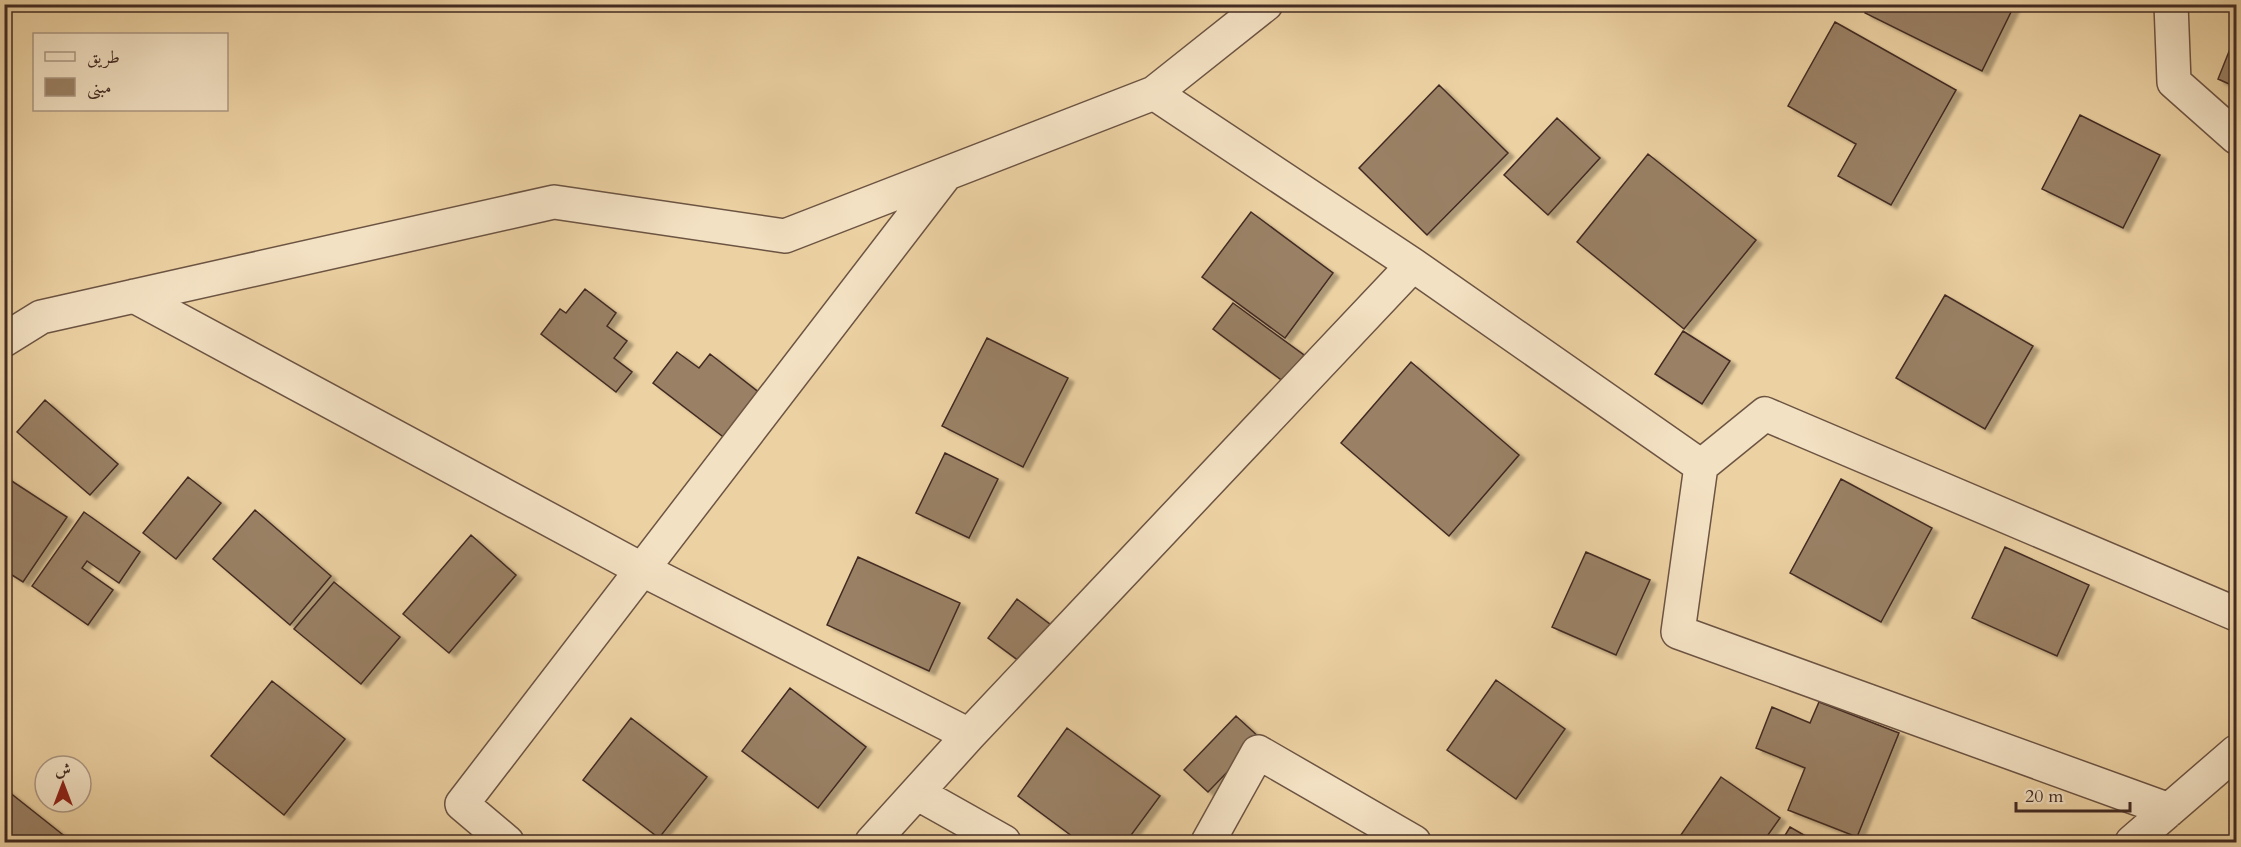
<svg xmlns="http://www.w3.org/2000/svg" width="2241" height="847" font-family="Cardo,Amiri,serif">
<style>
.building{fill:#9a8165;stroke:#422b23;stroke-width:1.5;filter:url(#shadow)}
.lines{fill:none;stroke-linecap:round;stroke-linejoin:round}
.minor-casing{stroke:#6c5443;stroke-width:36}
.minor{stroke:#f3e1c3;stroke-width:33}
</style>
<defs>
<filter id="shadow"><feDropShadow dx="6" dy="4" stdDeviation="1.5" flood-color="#0004"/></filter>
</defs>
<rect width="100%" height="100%" fill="#ecd1a2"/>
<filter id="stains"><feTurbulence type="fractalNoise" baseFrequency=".00333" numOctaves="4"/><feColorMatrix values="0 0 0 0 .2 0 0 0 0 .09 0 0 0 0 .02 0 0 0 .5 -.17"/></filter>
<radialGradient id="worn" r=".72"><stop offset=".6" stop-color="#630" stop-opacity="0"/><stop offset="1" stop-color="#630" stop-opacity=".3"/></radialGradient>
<!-- building -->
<path class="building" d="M 1869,4 L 2015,4 L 1982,71 L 1865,13 Z
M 1835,22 L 1956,90 L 1891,205 L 1838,176 L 1856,144 L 1788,106 Z
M 2236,34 L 2236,87 L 2218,79 Z
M 1439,85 L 1508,153 L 1427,235 L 1359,168 Z
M 2080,115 L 2160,155 L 2123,228 L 2042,189 Z
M 1557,118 L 1600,158 L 1548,215 L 1504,175 Z
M 1648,154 L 1756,240 L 1684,329 L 1577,242 Z
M 1251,212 L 1333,273 L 1285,338 L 1202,277 Z
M 585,289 L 616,313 L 607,326 L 627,341 L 614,358 L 632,372 L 616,392 L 541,334 L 560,309 L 566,313 Z
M 1945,295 L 2033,346 L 1985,429 L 1896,378 Z
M 1233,303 L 1304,355 L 1284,382 L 1213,329 Z
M 1683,331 L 1730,361 L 1702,404 L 1655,374 Z
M 987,338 L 1068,378 L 1023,467 L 942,426 Z
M 677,352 L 699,368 L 710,354 L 761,394 L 726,439 L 653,383 Z
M 1411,362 L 1519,455 L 1449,536 L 1341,443 Z
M 45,400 L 118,464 L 90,495 L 17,432 Z
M 945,453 L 998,479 L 969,538 L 916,513 Z
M 4,476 L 67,517 L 23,582 L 4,570 Z
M 188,477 L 221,503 L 176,559 L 143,533 Z
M 1841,479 L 1932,528 L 1881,622 L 1790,573 Z
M 255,510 L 331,576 L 290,625 L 213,559 Z
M 84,512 L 140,552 L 119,583 L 87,561 L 82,568 L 113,590 L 88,625 L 32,586 Z
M 471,535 L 516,575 L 449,653 L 403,614 Z
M 2005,547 L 2089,585 L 2057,656 L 1972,618 Z
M 1586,552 L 1650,580 L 1616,655 L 1552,627 Z
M 858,557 L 960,603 L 929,671 L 827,625 Z
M 334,582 L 400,637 L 361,684 L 294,629 Z
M 1017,599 L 1051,625 L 1023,664 L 988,638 Z
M 1496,680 L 1565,729 L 1516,799 L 1447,750 Z
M 272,681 L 345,739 L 284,815 L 211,756 Z
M 790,688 L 866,747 L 818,808 L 742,751 Z
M 1819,702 L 1899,733 L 1857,837 L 1788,810 L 1805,768 L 1756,748 L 1772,707 L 1810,723 Z
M 1236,716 L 1260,738 L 1208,792 L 1184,770 Z
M 631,718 L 707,777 L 659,838 L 583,780 Z
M 1067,728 L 1160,796 L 1126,842 L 1080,842 L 1018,796 Z
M 1721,777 L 1780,818 L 1763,842 L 1676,842 Z
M 4,788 L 72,842 L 4,842 Z
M 1790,827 L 1816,842 L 1781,842 Z"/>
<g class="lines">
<!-- minor casing -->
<g class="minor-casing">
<path id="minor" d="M 2171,4 L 2174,82 L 2236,137
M 1154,93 L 1413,265 L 1701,466
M 134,296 L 641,569 L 969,735
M 4,340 L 41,317 L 554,202 L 785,236 L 1154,93 L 1266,4
M 917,793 L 1004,842
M 2169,810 L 1678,632 L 1701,466 L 1765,414 L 2236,614
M 507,842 L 462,804 L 946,174
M 872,842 L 969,735 L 1413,265
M 1208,842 L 1258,752 L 1414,842
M 2132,842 L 2236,752"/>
</g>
<!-- minor -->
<use href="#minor" class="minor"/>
</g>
<!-- margin -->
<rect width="2241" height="847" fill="none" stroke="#ecd1a2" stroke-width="24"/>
<rect x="6" y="6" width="2229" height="835" fill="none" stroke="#422b23" stroke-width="3"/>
<rect x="12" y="12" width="2217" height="823" fill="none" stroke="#422b23" stroke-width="1.5"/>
<!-- legend -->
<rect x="33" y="33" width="195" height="78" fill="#f3e1c3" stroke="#ac9883" stroke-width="1.5"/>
<rect x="45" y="52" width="30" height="9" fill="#f3e1c3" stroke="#ac9883" stroke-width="1.5"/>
<text x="87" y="63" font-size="18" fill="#422b23">طريق</text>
<rect x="45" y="78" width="30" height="18" fill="#9a8165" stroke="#ac9883" stroke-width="1.5"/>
<text x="87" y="93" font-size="18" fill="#422b23">مبنى</text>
<!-- north arrow -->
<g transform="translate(63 784)"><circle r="28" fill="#f3e1c3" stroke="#ac9883" stroke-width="1.5"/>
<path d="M0-4.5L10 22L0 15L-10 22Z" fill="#8f2418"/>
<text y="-9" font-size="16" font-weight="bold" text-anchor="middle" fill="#422b23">ش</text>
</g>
<!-- scale -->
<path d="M2016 802v9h114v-9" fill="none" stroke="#422b23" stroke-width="3"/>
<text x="2025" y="802" font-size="18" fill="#422b23" stroke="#f3e1c3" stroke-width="4.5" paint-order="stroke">20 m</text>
<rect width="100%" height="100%" filter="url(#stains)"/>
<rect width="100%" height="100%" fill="url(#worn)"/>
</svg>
